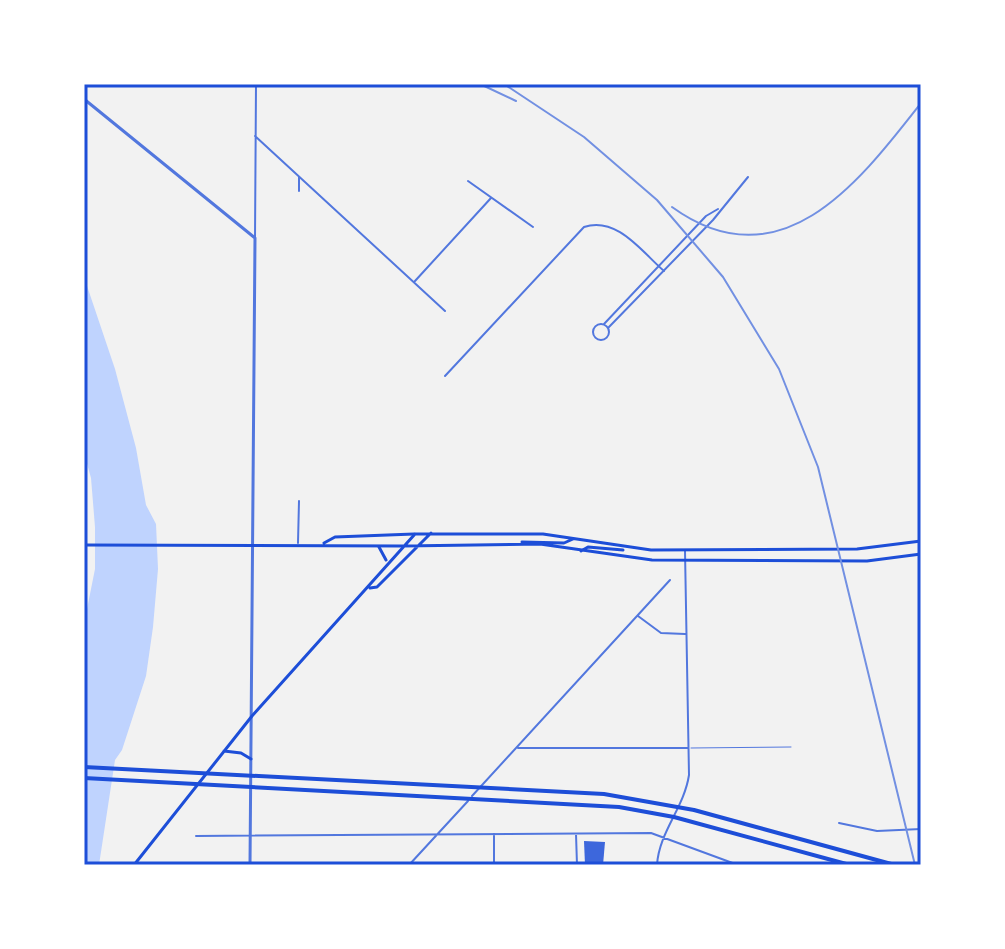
<svg xmlns="http://www.w3.org/2000/svg" width="1005" height="949" font-family="'Work Sans',sans-serif">
<style>
.water{fill:#bfd3fe}
.building{fill:#3d67dc}
.lines{fill:none;stroke-linecap:round;stroke-linejoin:round}
.service{stroke:#5277de;stroke-width:1}
.minor{stroke:#5277de;stroke-width:2}
.tertiary{stroke:#5277de;stroke-width:3}
.secondary{stroke:#1d4ed8;stroke-width:3}
.primary{stroke:#1d4ed8;stroke-width:3}
.motorway{stroke:#1d4ed8;stroke-width:4}
.rail{stroke:#7290e2;stroke-width:2}
.neatline{fill:none;stroke:#1d4ed8;stroke-width:3}
</style>
<rect width="100%" height="100%" fill="#f2f2f2"/>
<!-- water -->
<path class="water" d="M 84,277 L 115,369 L 136,448 L 146,505 L 156,524 L 158,569 L 153,627 L 146,676 L 122,750 L 115,760 L 99,865 L 84,865 L 84,624 L 95,569 L 95,527 L 91,478 L 84,453 Z"/>
<!-- building -->
<path class="building" d="M 584,841 L 605,842 L 603,865 L 585,865 Z"/>
<g class="lines">
<!-- service -->
<path class="service" d="M 691,748 L 791,747"/>
<!-- minor -->
<path class="minor" d="M 255,136 L 445,311
M 299,177 L 299,191
M 468,181 L 533,227
M 255,238 L 256,84
M 415,281 L 491,198
M593 332a8 8 0 1 1 16 0a8 8 0 1 1-16 0Z
M 604,324 L 706,216 L 718,209
M 608,328 L 713,220 L 748,177
M 445,376 L 584,227 C 617,216 642,252 664,271
M 298,543 L 299,501
M 638,616 L 661,633 L 685,634
M 518,748 L 688,748
M 472,796 L 670,580
M 839,823 L 877,831 L 921,829
M 494,834 L 494,865
M 576,834 L 577,865
M 196,836 L 651,833 L 738,865
M 409,865 L 468,801
M 657,865 C 659,832 684,808 689,775 L 685,551"/>
<!-- tertiary -->
<path class="tertiary" d="M 84,99 L 255,238 L 250,865"/>
<!-- secondary -->
<path class="secondary" d="M 324,543 L 335,537 L 414,534
M 84,545 L 402,546"/>
<!-- primary -->
<path class="primary" d="M 522,542 L 564,543 L 573,539
M 403,546 L 540,544 L 652,560 L 867,561 L 921,554
M 379,547 L 386,560
M 581,551 L 588,547 L 623,550
M 370,588 L 377,587 L 431,533
M 224,751 L 241,753 L 251,759
M 134,865 L 252,716 L 415,534 L 543,534 L 651,550 L 857,549 L 921,541"/>
<!-- motorway -->
<path class="motorway" d="M 84,767 L 604,794 L 694,810 L 895,865
M 84,778 L 619,807 L 674,817 L 850,865"/>
<!-- rail -->
<path class="rail" d="M 480,84 L 516,101
M 504,84 L 584,137 L 657,200 L 723,277 L 779,369 L 818,467 L 915,865
M 672,207 C 781,286 860,181 921,103"/>
</g>
<!-- border -->
<rect width="1005" height="949" fill="none" stroke="#ffffff" stroke-width="172"/>
<rect x="86" y="86" width="833" height="777" class="neatline"/>
</svg>
